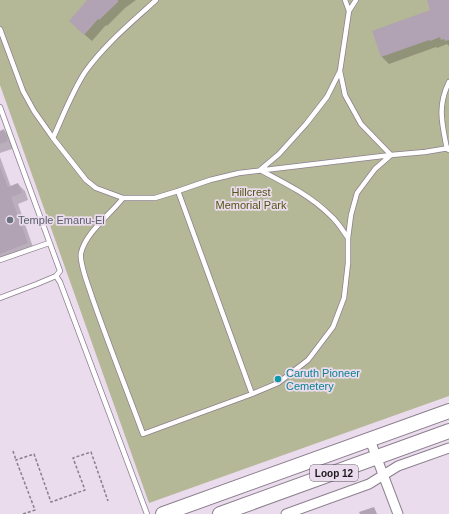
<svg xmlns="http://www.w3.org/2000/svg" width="449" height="514" font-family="Helvetica,sans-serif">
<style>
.green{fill:#b5b896}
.shadow{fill:#0003}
.building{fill:#b1a3b4}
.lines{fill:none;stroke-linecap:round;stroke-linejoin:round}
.service-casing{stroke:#8c7f8f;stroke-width:6}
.minor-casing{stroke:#8c7f8f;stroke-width:11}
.primary-casing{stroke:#8c7f8f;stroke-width:16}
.path{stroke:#897f8b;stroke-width:1.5;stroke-dasharray:3 2;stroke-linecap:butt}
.service{stroke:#fff;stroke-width:4.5}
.minor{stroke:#fff;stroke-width:9}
.primary{stroke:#fff;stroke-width:14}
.worship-dot{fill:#6b7280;stroke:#eadbed;stroke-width:1.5}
.culture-dot{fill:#0f9aa8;stroke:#eadbed;stroke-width:1.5}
.labels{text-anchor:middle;stroke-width:3.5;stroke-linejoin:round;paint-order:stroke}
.shield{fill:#eadbed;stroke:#5a525c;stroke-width:1}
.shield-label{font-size:10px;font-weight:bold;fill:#1d181e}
.park-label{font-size:11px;fill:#535512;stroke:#eadbed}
.worship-label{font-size:11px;fill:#5b616d;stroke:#eadbed;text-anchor:start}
.culture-label{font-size:11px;fill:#0d838f;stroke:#eadbed;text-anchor:start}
</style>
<rect width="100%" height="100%" fill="#eadbed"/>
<!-- green -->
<path class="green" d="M 0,0 L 449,0 L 449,396 L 149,503 L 0,85 Z"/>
<!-- shadow -->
<path class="shadow" d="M 87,0 L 136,0 L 125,8 L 107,26 L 106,25 L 92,41 L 77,28 Z
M 428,0 L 449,0 L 449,46 L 447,44 L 437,48 L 436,47 L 389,64 L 382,57 L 373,31 L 432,10 Z
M 4,130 L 10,137 L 15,148 L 0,153 L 0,132 Z
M 0,157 L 11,187 L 18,184 L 25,191 L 28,200 L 18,204 L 34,250 L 0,263 Z"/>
<!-- building -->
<path class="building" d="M 87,0 L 118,0 L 118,2 L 99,20 L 98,19 L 84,35 L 69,21 Z
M 427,0 L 449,0 L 449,40 L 445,41 L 444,39 L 441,40 L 440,37 L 430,41 L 429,40 L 381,57 L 372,31 L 430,10 Z
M 4,129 L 8,141 L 0,144 L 0,131 Z
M 0,167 L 8,187 L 18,183 L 22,193 L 11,197 L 28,243 L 0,254 Z
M 374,507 L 377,514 L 360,514 L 359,512 Z"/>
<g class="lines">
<!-- service casing -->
<g class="service-casing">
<path id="service" d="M 345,0 L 349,11
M 356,0 L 349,11 L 340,71 L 345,95 L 361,124 L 391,155 L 425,152 L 449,148
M 0,29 L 23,91 L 34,111 L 53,138 L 86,180 L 96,188 L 123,198
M 340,71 L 327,97 L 306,124 L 279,154 L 260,170 C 285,183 311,196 331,216 C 338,222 343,231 348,238
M 449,82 C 437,107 442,123 447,149 L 449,150
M 0,107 L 60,271 L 56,276 L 37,284 L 0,298
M 53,138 C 63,116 72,92 85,72 C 105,44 131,23 156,0
M 391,155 L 375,169 L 357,193 L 351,215 L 348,238 L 348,263 L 344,298 L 333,327 L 308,360 L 278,383 L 252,394 L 178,191 L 210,180 L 239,173 Z
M 178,191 L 155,198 L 123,198 C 110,215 86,232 81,253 C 79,263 89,287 92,297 C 108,343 126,388 143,434 L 252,394
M 0,260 L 49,243
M 56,276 L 60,282 L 147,514"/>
</g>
<!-- minor casing -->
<g class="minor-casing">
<path id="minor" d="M 370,440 L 398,514
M 286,514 L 369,484 L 398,466 L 449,448"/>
</g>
<!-- primary casing -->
<g class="primary-casing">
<path id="primary" d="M 163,514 L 449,411
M 220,514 L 449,431"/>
</g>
<!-- path -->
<path class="path" d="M 13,451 L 16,460
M 23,514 L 35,510 L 16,460 L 34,454 L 51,502 L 85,490 L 73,458 L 91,452 L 108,501"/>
<!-- service -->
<use href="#service" class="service"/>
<!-- minor -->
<use href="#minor" class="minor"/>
<!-- primary -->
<use href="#primary" class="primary"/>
</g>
<!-- markers -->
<circle class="worship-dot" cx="10" cy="220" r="4"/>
<circle class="culture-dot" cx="278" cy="379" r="4"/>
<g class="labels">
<!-- shield labels -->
<rect class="shield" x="310" y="465" width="48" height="16" rx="3"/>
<g class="shield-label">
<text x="334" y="477">Loop 12</text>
</g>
<!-- park labels -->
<g class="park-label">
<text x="251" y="196">Hillcrest<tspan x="251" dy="13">Memorial Park</tspan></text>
</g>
<!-- worship labels -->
<g class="worship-label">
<text x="18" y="224">Temple Emanu-El</text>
</g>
<!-- culture labels -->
<g class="culture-label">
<text x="286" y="377">Caruth Pioneer<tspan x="286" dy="13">Cemetery</tspan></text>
</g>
</g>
</svg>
